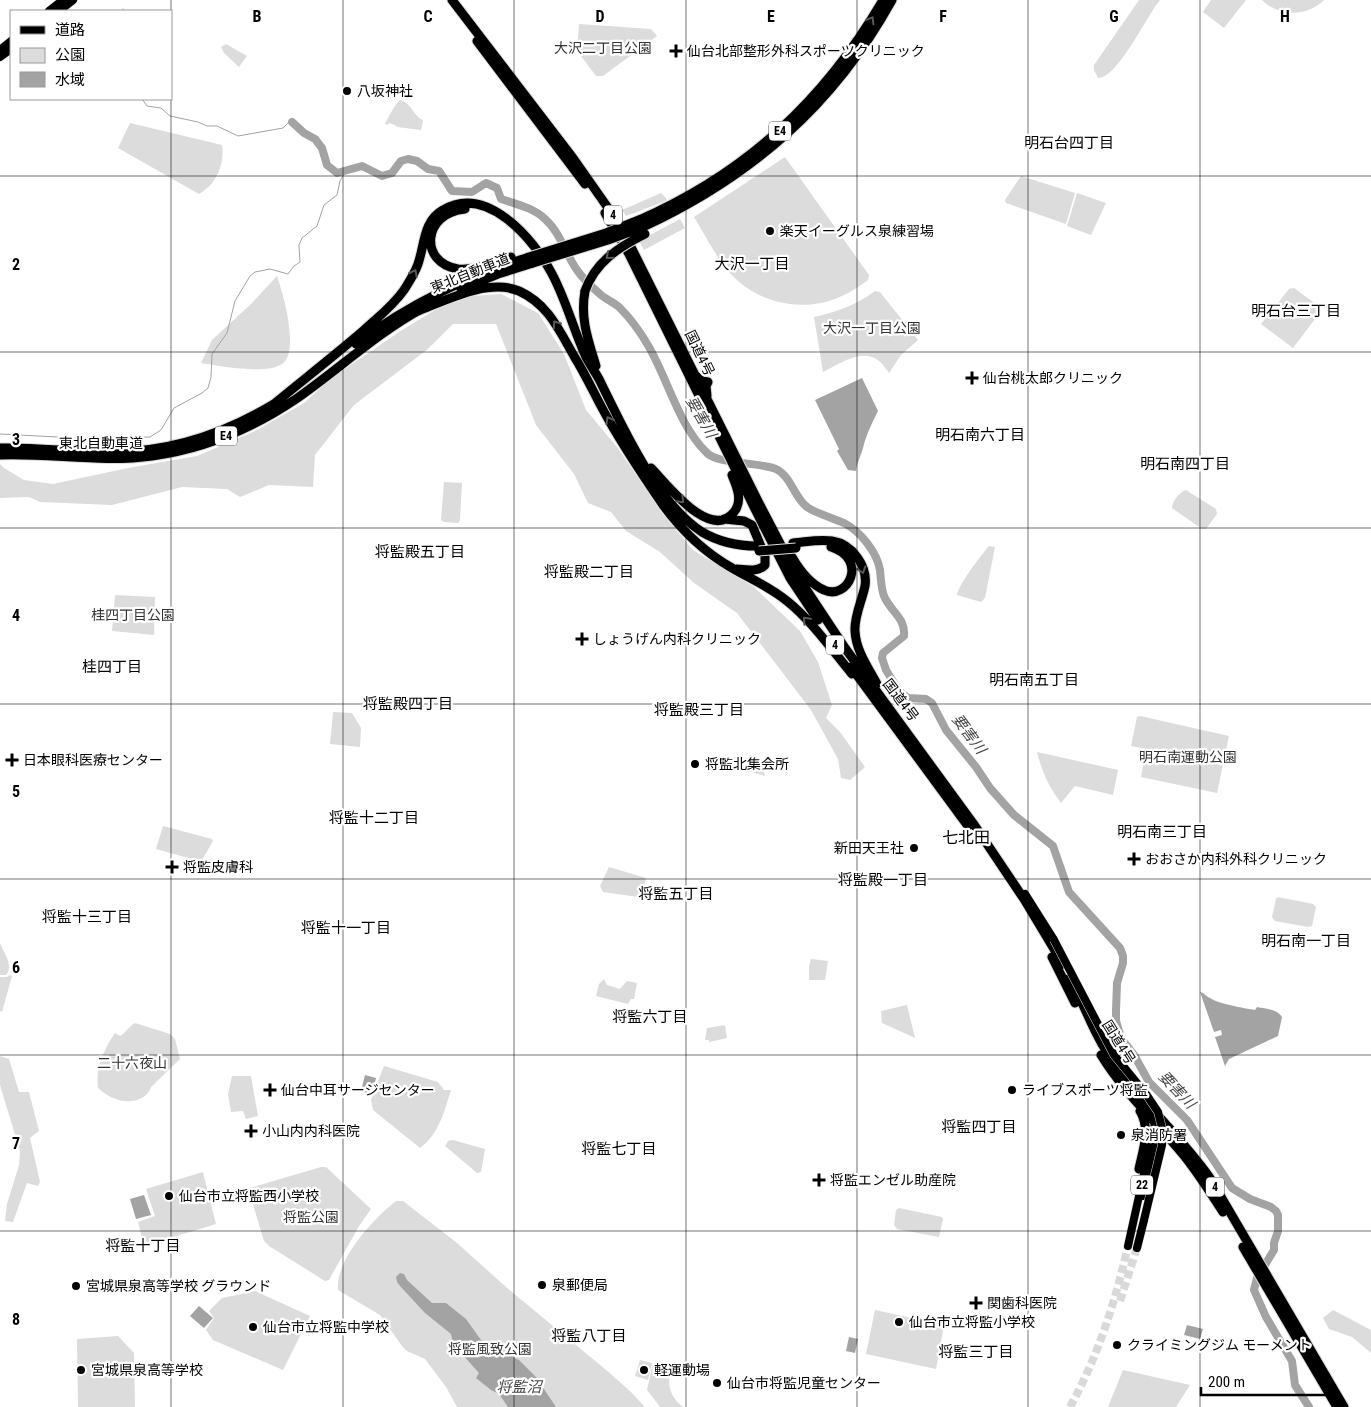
<svg xmlns="http://www.w3.org/2000/svg" width="1371" height="1407" font-family="'Roboto Condensed','Noto Sans JP',sans-serif">
<style>
.green{fill:#dcdcdc}
.water{fill:#a3a3a3}
.lines{fill:none;stroke-linecap:round;stroke-linejoin:round}
.stream{stroke:#a3a3a3;stroke-width:1}
.river{stroke:#a3a3a3;stroke-width:8}
.major-tunnel{stroke:#d9d9d9;stroke-width:8;stroke-dasharray:8 4;stroke-linecap:butt}
.major-casing{stroke:#dbdbdb;stroke-width:9}
.highway-casing{stroke:#dbdbdb;stroke-width:11}
.major{stroke:#000;stroke-width:8}
.highway{stroke:#000;stroke-width:9}
.major-bridge-casing{stroke:#dbdbdb;stroke-width:9;stroke-linecap:butt}
.highway-bridge-casing{stroke:#dbdbdb;stroke-width:11;stroke-linecap:butt}
.major-bridge{stroke:#000;stroke-width:8}
.highway-bridge{stroke:#000;stroke-width:9}
.oneway{stroke:#595959}
.grid{fill:none;stroke:#000;stroke-width:1;stroke-opacity:0.55}
.poi-dot{fill:#000;stroke:#fff;stroke-width:2}
.labels{text-anchor:middle;stroke-width:4.5;stroke-linejoin:round;paint-order:stroke}
.shield{fill:#fff;stroke:#4c4c4c;stroke-width:1}
.shield-label{font-size:12px;font-weight:bold;fill:#000}
.park-label{font-size:14px;fill:#333;stroke:#fff}
.poi-label{font-size:14px;fill:#000;stroke:#fff;text-anchor:start}
.street-label{font-size:14px;fill:#000;stroke:#fff}
.neighbourhood-label{font-size:15px;fill:#000;stroke:#fff}
.water-label{font-size:15px;font-style:italic;fill:#444;stroke:#fff}
.quarter-label{font-size:16px;fill:#000;stroke:#fff}
.grid-label{font-size:16px;text-anchor:middle;font-weight:bold;fill:#000;stroke:#fff;stroke-width:4.5;stroke-linejoin:round;paint-order:stroke}
</style>
<rect width="100%" height="100%" fill="#fff"/>
<!-- green -->
<path class="green" d="M 1139,0 L 1160,0 C 1146,17 1118,78 1098,78 L 1094,70 L 1094,65 Z
M 1211,0 L 1246,0 L 1224,28 L 1203,12 Z
M 1262,0 L 1324,0 C 1307,17 1279,17 1262,0 Z
M 579,24 L 651,29 L 657,36 L 603,76 L 596,76 L 572,44 L 578,39 Z
M 226,44 L 247,56 L 239,67 L 224,53 L 221,47 Z
M 400,100 C 413,104 412,115 423,120 L 421,130 L 397,127 L 395,125 L 389,123 L 388,125 L 385,124 C 388,118 395,104 400,100 Z
M 130,123 L 222,145 C 225,164 216,185 199,194 L 118,148 Z
M 785,157 L 869,275 L 868,280 C 860,286 851,292 842,296 C 809,312 765,306 737,280 C 719,264 707,238 694,217 Z
M 1021,176 L 1075,193 L 1066,224 L 1006,203 L 1005,200 Z
M 661,193 L 667,199 L 666,201 L 626,216 L 622,210 Z
M 1077,193 L 1106,203 L 1091,235 L 1067,226 Z
M 680,219 L 685,228 L 644,250 L 639,241 Z
M 277,276 C 283,293 300,352 282,364 C 266,375 219,366 201,363 L 212,340 L 252,303 Z
M 1294,288 L 1320,307 L 1321,311 L 1293,348 L 1261,324 L 1289,289 Z
M 875,291 L 880,292 L 918,340 L 901,355 L 889,373 C 886,369 883,364 879,361 C 862,347 838,365 823,372 L 814,317 C 837,312 856,305 875,291 Z
M 501,294 L 538,313 L 564,354 L 586,410 L 617,447 L 662,513 L 693,550 L 754,587 L 800,631 L 818,662 L 832,705 L 826,718 L 840,732 L 865,767 L 850,780 L 841,778 L 838,759 L 811,710 L 737,613 L 694,583 L 660,552 L 626,531 L 611,512 L 588,503 L 574,474 L 536,425 L 496,324 L 453,324 L 428,349 L 354,405 L 315,455 L 313,487 L 269,485 L 240,497 L 227,489 L 182,487 L 112,505 L 40,502 L 29,497 L 0,498 L 0,464 L 4,468 L 24,480 L 53,484 L 128,468 L 197,456 L 255,431 L 304,403 L 325,384 L 342,371 L 402,330 L 440,307 L 471,296 Z
M 444,482 L 462,483 L 460,520 L 458,523 L 444,522 L 441,520 Z
M 1186,490 L 1216,509 L 1217,514 L 1206,529 L 1202,529 L 1172,508 C 1172,501 1180,492 1186,490 Z
M 989,546 L 995,547 L 985,598 L 981,602 L 957,595 C 960,582 980,557 989,546 Z
M 115,595 L 155,597 L 154,635 L 112,631 Z
M 333,712 L 352,713 L 361,728 L 360,747 L 330,744 Z
M 1140,716 L 1229,736 L 1217,793 L 1141,777 L 1146,749 L 1131,746 L 1137,717 Z
M 1037,752 L 1118,770 L 1113,795 L 1075,786 L 1061,803 C 1049,787 1042,772 1037,752 Z
M 713,756 L 756,759 L 763,767 L 765,776 L 711,760 Z
M 163,826 L 212,839 L 213,841 L 202,860 L 199,861 L 156,849 Z
M 609,867 L 646,878 L 642,895 L 638,897 L 603,892 L 600,886 Z
M 1278,897 L 1313,904 L 1316,907 L 1312,926 L 1308,927 L 1275,921 L 1272,917 L 1276,899 Z
M 0,943 C 4,953 14,966 6,975 L 0,975 Z
M 811,959 L 828,961 L 825,980 L 809,980 L 809,966 Z
M 9,975 L 12,976 L 2,1012 L 0,1011 L 0,977 L 7,977 Z
M 604,979 L 607,985 L 620,989 L 627,981 L 637,983 L 634,999 L 631,999 L 628,1004 L 596,996 L 599,984 Z
M 907,1005 L 915,1038 L 882,1023 L 881,1011 Z
M 135,1023 L 170,1034 L 175,1039 L 180,1059 L 151,1087 C 147,1101 128,1104 116,1099 C 109,1097 103,1092 98,1088 C 95,1067 104,1050 115,1033 L 120,1036 C 126,1033 129,1026 135,1023 Z
M 725,1025 L 727,1038 L 709,1042 L 709,1040 L 705,1040 L 707,1028 Z
M 0,1056 L 9,1059 L 19,1092 L 29,1092 L 39,1131 L 30,1138 L 40,1182 L 38,1186 L 27,1183 L 13,1222 L 5,1221 L 7,1204 L 19,1165 L 20,1151 L 0,1085 Z
M 384,1066 L 438,1082 L 444,1090 L 451,1090 C 444,1112 439,1134 420,1148 L 373,1110 L 371,1100 Z
M 232,1076 L 251,1076 L 258,1116 L 246,1119 L 243,1111 L 231,1112 L 228,1094 Z
M 453,1140 L 485,1149 L 481,1172 L 477,1173 L 445,1146 L 448,1141 Z
M 321,1167 L 326,1167 L 371,1209 L 359,1226 L 329,1280 L 325,1281 L 269,1246 L 264,1241 L 249,1191 L 250,1188 Z
M 203,1172 L 216,1224 L 144,1246 L 138,1222 L 155,1216 L 146,1189 Z
M 396,1201 L 403,1201 L 457,1243 L 506,1287 L 605,1369 L 630,1391 L 645,1407 L 457,1407 L 446,1387 L 425,1359 L 407,1351 L 402,1346 L 380,1315 L 338,1290 C 335,1260 374,1218 396,1201 Z
M 899,1208 L 942,1217 L 943,1219 L 939,1237 L 897,1229 L 894,1225 L 896,1210 Z
M 255,1291 L 310,1316 L 283,1370 L 213,1340 L 206,1330 L 214,1318 L 209,1311 L 222,1298 Z
M 875,1310 L 944,1325 L 936,1369 L 866,1354 Z
M 1333,1310 L 1371,1330 L 1371,1353 L 1352,1337 L 1329,1329 L 1323,1318 Z
M 118,1336 L 134,1353 L 135,1407 L 78,1407 L 77,1339 Z
M 640,1360 L 652,1363 L 648,1380 L 635,1376 Z
M 653,1363 L 671,1368 C 667,1384 669,1396 683,1407 L 660,1407 L 647,1390 Z
M 1123,1370 L 1190,1385 L 1176,1407 L 1108,1407 Z"/>
<!-- water -->
<path class="water" d="M 862,378 L 878,411 C 872,423 866,435 863,448 C 861,456 857,462 856,471 L 848,470 L 837,451 L 839,449 L 815,400 Z
M 1200,992 C 1205,993 1205,996 1210,998 C 1219,1004 1244,1008 1255,1010 L 1257,1007 C 1266,1009 1277,1009 1282,1017 L 1278,1036 L 1229,1059 L 1225,1066 L 1215,1037 L 1222,1035 L 1221,1030 L 1214,1032 Z
M 365,1075 L 376,1078 L 372,1095 L 361,1091 Z
M 144,1195 L 151,1215 L 136,1219 L 130,1199 Z
M 400,1273 L 404,1274 L 407,1280 L 432,1303 L 446,1303 L 466,1319 L 481,1340 L 503,1347 L 511,1356 L 519,1360 L 536,1377 L 556,1407 L 508,1407 L 499,1394 L 491,1390 L 476,1378 L 479,1373 L 453,1344 L 451,1334 L 425,1313 L 400,1286 L 397,1282 L 396,1277 Z
M 199,1306 L 213,1318 L 204,1328 L 190,1316 Z
M 1187,1325 L 1203,1329 L 1200,1339 L 1184,1335 Z
M 849,1337 L 858,1339 L 855,1353 L 846,1351 Z"/>
<g class="lines">
<!-- stream -->
<path class="stream" d="M 123,9 L 123,11
M 142,99 L 147,106 L 161,108 L 170,116 L 198,122 L 207,126 L 217,126 L 238,136 L 283,128 L 289,122 L 292,122
M 0,434 L 77,438 L 150,437 L 161,430 L 174,408 L 202,393 L 208,388 L 211,377 L 212,354 L 227,333 L 235,301 L 250,276 L 255,272 L 270,269 L 288,274 L 294,266 L 300,262 L 299,245 L 302,238 L 317,226 L 324,205 L 337,195 L 340,181 L 345,172"/>
<!-- river -->
<path class="river" d="M 292,122 L 304,133 L 315,139 L 322,148 L 327,165 L 337,173 L 362,166 L 382,176 L 392,173 L 401,161 L 408,159 L 417,161 L 428,169 L 439,171 L 452,191 L 472,192 L 486,183 L 497,188 L 501,199 C 516,204 534,208 545,219 C 560,232 566,255 577,270 C 583,279 593,288 601,295 C 607,300 614,302 620,308 C 631,319 641,333 649,347 C 668,380 679,426 707,453 C 717,464 758,462 776,469 C 791,476 794,497 807,507 C 813,512 835,519 844,523 C 860,531 877,552 880,570 C 881,579 881,588 884,596 C 890,611 906,618 904,636 L 883,653 L 882,658 L 886,670 L 899,691 L 908,698 L 926,699 L 932,703 L 946,730 L 976,767 L 990,788 L 1014,815 L 1053,846 L 1069,892 L 1120,948 L 1123,956 L 1123,963 L 1117,983 L 1116,1011 L 1116,1021 L 1121,1038 L 1134,1055 L 1149,1082 L 1187,1120 L 1232,1188 L 1250,1199 L 1271,1207 L 1276,1211 L 1278,1215 L 1278,1231 L 1274,1243 L 1274,1250 L 1257,1278 L 1254,1290 L 1266,1317 L 1292,1361 L 1295,1385 L 1309,1407"/>
<!-- major-tunnel -->
<path class="major-tunnel" d="M 1120,1301 L 1137,1248
M 1070,1407 C 1098,1356 1115,1303 1128,1246"/>
<!-- major casing -->
<g class="major-casing">
<path id="major" d="M 49,11 L 63,0
M 59,11 L 73,0
M 0,50 L 11,41
M 0,57 L 11,49
M 1025,894 L 1054,940
M 1144,1196 L 1160,1130
M 1128,1246 L 1156,1119
M 1137,1248 L 1144,1220"/>
</g>
<!-- highway casing -->
<g class="highway-casing">
<path id="highway" d="M 452,0 L 573,158 L 620,225 L 760,505 L 796,574 L 845,648 L 975,826 L 1024,899 L 1063,964
M 477,41 L 585,184
M 465,209 C 422,213 419,263 458,269 C 475,271 495,261 511,257
M 605,213 L 629,254 L 756,511 L 790,578 L 818,620
M 639,220 C 746,173 824,101 883,0
M 643,227 C 751,177 834,105 892,0
M 461,289 L 498,274 L 533,263
M 585,291 C 580,318 588,340 596,366
M 418,311 C 446,300 489,278 519,291 C 548,304 559,330 574,356 C 584,372 592,389 601,406 C 619,440 641,473 663,505 C 682,531 704,552 732,568 C 751,579 770,587 787,601 C 812,621 832,650 852,674
M 356,344 C 410,303 465,278 529,257
M 696,376 L 702,381 L 708,382 L 706,386 L 707,396
M 274,404 C 303,380 334,356 363,331 C 377,318 392,307 404,290 C 409,282 415,273 418,264 C 425,244 423,221 443,210 C 486,184 533,238 551,272 C 566,299 573,329 586,357 C 590,365 596,373 600,381 C 623,428 657,503 702,532 C 719,542 738,546 757,546
M 0,448 C 36,447 71,452 107,452 C 168,453 225,434 277,402
M 0,455 C 51,453 101,463 152,456 C 204,449 253,428 296,399 C 339,369 377,333 423,308
M 651,468 C 667,484 710,542 734,512 C 743,501 737,487 732,475
M 724,519 L 744,521 L 752,525 L 765,556 L 765,565 C 758,572 747,570 737,569
M 793,543 C 806,542 819,539 832,541 C 852,544 868,566 865,586 C 862,601 854,616 855,631 C 856,651 868,667 877,684
M 792,557 C 799,569 810,584 824,590 C 848,601 869,559 831,547
M 851,667 L 968,826
M 1052,957 L 1075,1003
M 1070,978 C 1085,1006 1095,1037 1114,1063 C 1144,1104 1181,1137 1210,1178 L 1344,1407
M 1101,1055 C 1123,1091 1155,1121 1182,1153 C 1197,1171 1210,1192 1223,1212
M 1139,1169 C 1143,1150 1151,1129 1140,1111
M 1243,1247 L 1337,1407"/>
</g>
<!-- major -->
<use href="#major" class="major"/>
<!-- highway -->
<use href="#highway" class="highway"/>
<!-- major-bridge casing -->
<g class="major-bridge-casing">
<path id="major-bridge" d="M 1054,940 L 1114,1055 L 1146,1094 L 1158,1112 L 1162,1128 L 1162,1145 L 1144,1220"/>
</g>
<!-- highway-bridge casing -->
<g class="highway-bridge-casing">
<path id="highway-bridge" d="M 529,257 L 606,233 L 639,220
M 533,263 L 608,240 L 643,227
M 585,291 C 595,262 619,247 645,234
M 759,551 L 796,548"/>
</g>
<!-- major-bridge -->
<use href="#major-bridge" class="major-bridge"/>
<!-- highway-bridge -->
<use href="#highway-bridge" class="highway-bridge"/>
</g>
<!-- one-way arrows -->
<defs><path id="oneway-chevron" d="M-2-3.5L2.5 0L-2 3.5" fill="none" stroke-width="1.6" stroke-linecap="round" stroke-linejoin="round" transform="scale(1.25)"/></defs>
<g class="oneway">
<use href="#oneway-chevron" transform="translate(871 20) rotate(-59)"/>
<use href="#oneway-chevron" transform="translate(609 256) rotate(140)"/>
<use href="#oneway-chevron" transform="translate(414 273) rotate(-63)"/>
<use href="#oneway-chevron" transform="translate(556 324) rotate(-125)"/>
<use href="#oneway-chevron" transform="translate(609 420) rotate(-120)"/>
<use href="#oneway-chevron" transform="translate(681 500) rotate(45)"/>
<use href="#oneway-chevron" transform="translate(862 570) rotate(73)"/>
<use href="#oneway-chevron" transform="translate(806 620) rotate(-133)"/>
</g>
<!-- grid -->
<path class="grid" d="M 171,0 L 171,1407M 343,0 L 343,1407M 514,0 L 514,1407M 686,0 L 686,1407M 857,0 L 857,1407M 1028,0 L 1028,1407M 1200,0 L 1200,1407M 0,176 L 1371,176M 0,352 L 1371,352M 0,528 L 1371,528M 0,704 L 1371,704M 0,879 L 1371,879M 0,1055 L 1371,1055M 0,1231 L 1371,1231"/>
<!-- markers -->
<g class="poi-dot">
<path d="M673.5 43.5h5v5h5v5h-5v5h-5v-5h-5v-5h5z"/>
<circle cx="347" cy="91" r="5"/>
<circle cx="770" cy="231" r="5"/>
<path d="M969.5 370.5h5v5h5v5h-5v5h-5v-5h-5v-5h5z"/>
<path d="M579.5 631.5h5v5h5v5h-5v5h-5v-5h-5v-5h5z"/>
<path d="M9.5 752.5h5v5h5v5h-5v5h-5v-5h-5v-5h5z"/>
<circle cx="695" cy="764" r="5"/>
<circle cx="914" cy="848" r="5"/>
<path d="M1131.5 851.5h5v5h5v5h-5v5h-5v-5h-5v-5h5z"/>
<path d="M169.5 859.5h5v5h5v5h-5v5h-5v-5h-5v-5h5z"/>
<path d="M267.5 1082.5h5v5h5v5h-5v5h-5v-5h-5v-5h5z"/>
<circle cx="1012" cy="1090" r="5"/>
<path d="M248.5 1123.5h5v5h5v5h-5v5h-5v-5h-5v-5h5z"/>
<circle cx="1121" cy="1135" r="5"/>
<path d="M816.5 1172.5h5v5h5v5h-5v5h-5v-5h-5v-5h5z"/>
<circle cx="169" cy="1196" r="5"/>
<circle cx="542" cy="1285" r="5"/>
<circle cx="76" cy="1286" r="5"/>
<path d="M973.5 1295.5h5v5h5v5h-5v5h-5v-5h-5v-5h5z"/>
<circle cx="899" cy="1322" r="5"/>
<circle cx="253" cy="1327" r="5"/>
<circle cx="1117" cy="1345" r="5"/>
<circle cx="81" cy="1370" r="5"/>
<circle cx="644" cy="1370" r="5"/>
<circle cx="717" cy="1383" r="5"/>
</g>
<g class="labels">
<!-- shield labels -->
<g class="shield">
<rect x="769" y="121.5" width="22" height="19" rx="4"/>
<rect x="604" y="205.5" width="18" height="19" rx="4"/>
<rect x="215" y="426.5" width="22" height="19" rx="4"/>
<rect x="826" y="635.5" width="18" height="19" rx="4"/>
<rect x="1131" y="1175.5" width="22" height="19" rx="4"/>
<rect x="1206" y="1177.5" width="18" height="19" rx="4"/>
</g>
<g class="shield-label">
<text x="780" y="135">E4</text>
<text x="613" y="219">4</text>
<text x="226" y="440">E4</text>
<text x="835" y="649">4</text>
<text x="1142" y="1189">22</text>
<text x="1215" y="1191">4</text>
</g>
<!-- park labels -->
<g class="park-label">
<text x="603" y="53">大沢二丁目公園</text>
<text x="872" y="333">大沢一丁目公園</text>
<text x="133" y="620">桂四丁目公園</text>
<text x="1188" y="762">明石南運動公園</text>
<text x="132" y="1068">二十六夜山</text>
<text x="311" y="1222">将監公園</text>
<text x="490" y="1354">将監風致公園</text>
</g>
<!-- poi labels -->
<g class="poi-label">
<text x="687" y="56">仙台北部整形外科スポーツクリニック</text>
<text x="357" y="96">八坂神社</text>
<text x="780" y="236">楽天イーグルス泉練習場</text>
<text x="983" y="383">仙台桃太郎クリニック</text>
<text x="593" y="644">しょうげん内科クリニック</text>
<text x="23" y="765">日本眼科医療センター</text>
<text x="705" y="769">将監北集会所</text>
<text x="904" y="853" text-anchor="end">新田天王社</text>
<text x="1145" y="864">おおさか内科外科クリニック</text>
<text x="183" y="872">将監皮膚科</text>
<text x="281" y="1095">仙台中耳サージセンター</text>
<text x="1022" y="1095">ライブスポーツ将監</text>
<text x="262" y="1136">小山内内科医院</text>
<text x="1131" y="1140">泉消防署</text>
<text x="830" y="1185">将監エンゼル助産院</text>
<text x="179" y="1201">仙台市立将監西小学校</text>
<text x="552" y="1290">泉郵便局</text>
<text x="86" y="1291">宮城県泉高等学校 グラウンド</text>
<text x="987" y="1308">関歯科医院</text>
<text x="909" y="1327">仙台市立将監小学校</text>
<text x="263" y="1332">仙台市立将監中学校</text>
<text x="1127" y="1350">クライミングジム モーメント</text>
<text x="91" y="1375">宮城県泉高等学校</text>
<text x="654" y="1375">軽運動場</text>
<text x="727" y="1388">仙台市将監児童センター</text>
</g>
<!-- street labels -->
<g class="street-label">
<text transform="translate(470 273) rotate(-22)" y="5">東北自動車道</text>
<text transform="translate(700 353) rotate(64)" y="5">国道4号</text>
<text x="101" y="448">東北自動車道</text>
<text transform="translate(901 700) rotate(53)" y="5">国道4号</text>
<text transform="translate(1119 1042) rotate(58)" y="5">国道4号</text>
</g>
<!-- neighbourhood labels -->
<g class="neighbourhood-label">
<text x="1069" y="148">明石台四丁目</text>
<text x="752" y="269">大沢一丁目</text>
<text x="1296" y="316">明石台三丁目</text>
<text x="980" y="440">明石南六丁目</text>
<text x="1185" y="469">明石南四丁目</text>
<text x="420" y="557">将監殿五丁目</text>
<text x="589" y="577">将監殿二丁目</text>
<text x="112" y="672">桂四丁目</text>
<text x="1034" y="685">明石南五丁目</text>
<text x="408" y="709">将監殿四丁目</text>
<text x="699" y="715">将監殿三丁目</text>
<text x="374" y="823">将監十二丁目</text>
<text x="1162" y="837">明石南三丁目</text>
<text x="883" y="885">将監殿一丁目</text>
<text x="676" y="899">将監五丁目</text>
<text x="87" y="922">将監十三丁目</text>
<text x="346" y="933">将監十一丁目</text>
<text x="1306" y="946">明石南一丁目</text>
<text x="650" y="1022">将監六丁目</text>
<text x="979" y="1132">将監四丁目</text>
<text x="619" y="1154">将監七丁目</text>
<text x="143" y="1251">将監十丁目</text>
<text x="589" y="1341">将監八丁目</text>
<text x="976" y="1357">将監三丁目</text>
</g>
<!-- water labels -->
<g class="water-label">
<text transform="translate(701 417) rotate(60)" y="5">要害川</text>
<text transform="translate(969 734) rotate(53)" y="5">要害川</text>
<text transform="translate(1177 1090) rotate(46)" y="5">要害川</text>
<text x="519" y="1392">将監沼</text>
</g>
<!-- quarter labels -->
<g class="quarter-label">
<text x="966" y="843">七北田</text>
</g>
</g>
<g class="grid-label">
<text x="257" y="22">B</text>
<text x="428" y="22">C</text>
<text x="600" y="22">D</text>
<text x="771" y="22">E</text>
<text x="943" y="22">F</text>
<text x="1114" y="22">G</text>
<text x="1285" y="22">H</text>
<text x="16" y="270">2</text>
<text x="16" y="445">3</text>
<text x="16" y="621">4</text>
<text x="16" y="797">5</text>
<text x="16" y="973">6</text>
<text x="16" y="1149">7</text>
<text x="16" y="1325">8</text>
</g>
<!-- legend -->
<rect x="10" y="10" width="162" height="90" fill="#ffffff" stroke="#999999"/>
<rect x="20" y="26" width="25" height="8" fill="#000000" stroke="#999999"/>
<text x="55" y="35" font-size="15" fill="#000000">道路</text>
<rect x="20" y="48" width="25" height="15" fill="#dcdcdc" stroke="#999999"/>
<text x="55" y="60" font-size="15" fill="#000000">公園</text>
<rect x="20" y="72" width="25" height="15" fill="#a3a3a3" stroke="#999999"/>
<text x="55" y="85" font-size="15" fill="#000000">水域</text>
<!-- scale -->
<path d="M1201 1387v8h128v-8" fill="none" stroke="#000000" stroke-width="2.5"/>
<text x="1208" y="1387" font-size="15" fill="#000000" stroke="#ffffff" stroke-width="4" paint-order="stroke">200 m</text>
</svg>
